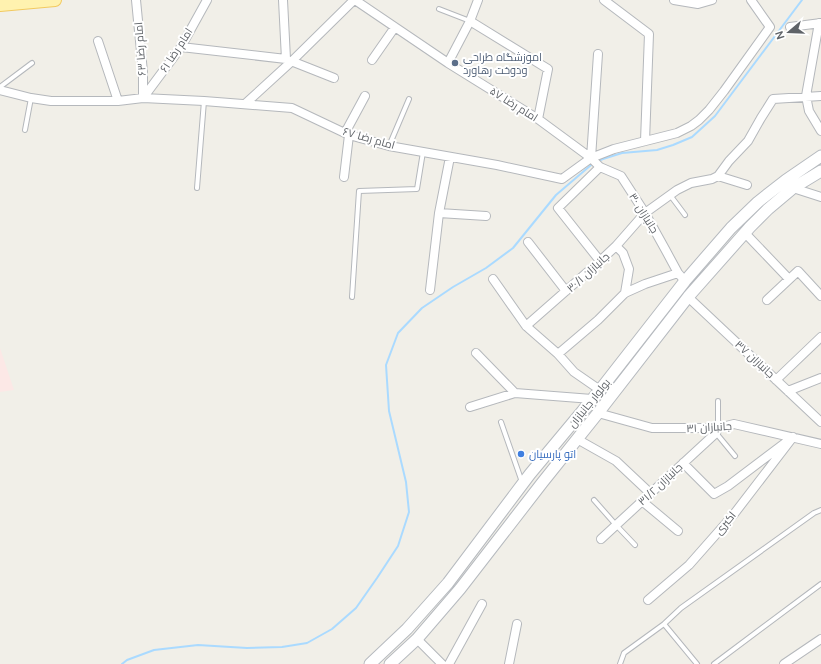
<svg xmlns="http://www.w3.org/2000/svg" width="821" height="664" font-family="'DM Sans',Cairo,sans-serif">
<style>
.medical{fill:#fce8e6}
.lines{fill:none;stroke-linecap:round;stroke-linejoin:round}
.stream{stroke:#aadaff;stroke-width:2}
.lane-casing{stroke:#b5b8bc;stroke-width:6}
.street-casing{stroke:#b5b8bc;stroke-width:10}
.secondary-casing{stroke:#b6babf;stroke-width:13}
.primary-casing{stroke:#f2c960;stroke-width:14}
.lane{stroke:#fff;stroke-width:4}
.street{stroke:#fff;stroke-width:8}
.secondary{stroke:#fff;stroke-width:11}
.primary{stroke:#fff2af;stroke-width:12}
.service-dot{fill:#5c6f8a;stroke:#fff;stroke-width:1.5}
.shop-dot{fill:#3f7fe0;stroke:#fff;stroke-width:1.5}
.labels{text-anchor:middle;stroke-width:4;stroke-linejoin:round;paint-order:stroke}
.street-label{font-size:11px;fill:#5f6368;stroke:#fff}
.service-label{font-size:11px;fill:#4e5e75;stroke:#fff;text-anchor:start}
.shop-label{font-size:11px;fill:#366cbe;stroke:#fff;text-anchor:start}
</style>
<rect width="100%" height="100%" fill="#f1efe8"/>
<!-- medical -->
<path class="medical" d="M 0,348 L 14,390 L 0,392 Z"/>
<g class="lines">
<!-- stream -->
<path class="stream" d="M 598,161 L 603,159 L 622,153 L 657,150 L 673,145 L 692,137 L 715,116 L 802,0
M 122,664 L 127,660 L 154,650 L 198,645 L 247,648 L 282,647 L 307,643 L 332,629 L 356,608 L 377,578 L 398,546 L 409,512 L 406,482 L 389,411 L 386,365 L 398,333 L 422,308 L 453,287 L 486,268 L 513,248 L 556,195 L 591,165 L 594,163"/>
<!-- lane casing -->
<g class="lane-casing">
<path id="lane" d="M 439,9 L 470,21
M 0,87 L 32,63
M 25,130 L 31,98
M 389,146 L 409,99
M 197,188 L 204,101
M 670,195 L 685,215
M 352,297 L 359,191 L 417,189 L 423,152
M 501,422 L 522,482
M 718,428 L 718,401
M 716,433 L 735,456
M 594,500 L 616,525 L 635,545
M 664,624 L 697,664
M 620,664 L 624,653 L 664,624 L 681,608 L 814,513 L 821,510
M 714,664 L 821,584"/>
</g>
<!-- street casing -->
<g class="street-casing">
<path id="street" d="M 136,0 L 143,72 L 143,98
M 283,0 L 286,59
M 355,0 L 448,63 L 538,119 L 591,158 L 600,167 L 621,176 L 645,213 L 665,249 L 678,273 L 685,281
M 604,0 L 649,34 L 645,141
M 674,0 L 698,4 L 712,0
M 470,21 L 548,69 L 538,119
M 819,23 L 806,96 L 809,111 L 821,131
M 790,27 L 821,23
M 98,41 L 118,101
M 181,47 L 286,59 L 334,78
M 372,60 L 395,27
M 448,63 L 470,21 L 478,0
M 0,90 L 31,98 L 51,101 L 118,101 L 143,98 L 204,101 L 292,108 L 349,135 L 389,146 L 497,165 L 562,179 L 591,158 L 614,149 L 677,133 L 691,126 L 699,120 L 709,110 L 724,91 L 770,27 L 751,0
M 143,98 L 181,47 L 207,0
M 245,104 L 292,61 L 354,0
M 345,133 L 365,96
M 591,158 L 598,54
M 600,167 L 558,208 L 600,261
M 718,176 L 747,185
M 344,177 L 349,135
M 793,188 L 821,197
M 439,213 L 486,216
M 745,233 L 789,279
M 528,242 L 566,291
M 616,246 L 623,253 L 629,269 L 625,293
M 493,279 L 526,326 L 558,354 L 574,372 L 600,390
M 430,290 L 439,213 L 450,157
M 688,297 L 821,422
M 767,300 L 798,271 L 821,296
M 526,326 L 600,261 L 616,246 L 645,213 L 677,190 L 691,183 L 712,179 L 718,176 L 729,161 L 748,141 L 761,118 L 773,99 L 821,96
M 476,353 L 515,393
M 558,354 L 598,320 L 625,293 L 645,284 L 678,273
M 776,380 L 821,337
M 788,391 L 821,378
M 470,407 L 515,393 L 592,399
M 598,413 L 652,428 L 718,428 L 734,424 L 821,444
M 577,439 L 616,461 L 650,493
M 683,463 L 714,494 L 728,486 L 785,443
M 642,501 L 678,531
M 601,539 L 716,433 L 718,428
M 648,600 L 689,565 L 734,514 L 793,437
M 417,639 L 442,664
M 449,664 L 482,604
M 509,664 L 517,624
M 784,664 L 821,639"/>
</g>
<!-- secondary casing -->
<g class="secondary-casing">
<path id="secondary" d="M 370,664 L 407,629 L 448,583 L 530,474 L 600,390 L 685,281 L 731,228 L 758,202 L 786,180 L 821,156
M 390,664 L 417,639 L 460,589 L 542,483 L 598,413 L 688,297 L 750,227 L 768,209 L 793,188 L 821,171"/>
</g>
<!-- primary casing -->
<g class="primary-casing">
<path id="primary" d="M 0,5 L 55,0"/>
</g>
<!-- lane -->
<use href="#lane" class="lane"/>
<!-- street -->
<use href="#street" class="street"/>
<!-- secondary -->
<use href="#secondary" class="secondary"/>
<!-- primary -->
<use href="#primary" class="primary"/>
</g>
<!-- markers -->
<circle class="service-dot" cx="455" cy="63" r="4"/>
<circle class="shop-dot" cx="521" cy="454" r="4"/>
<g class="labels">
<!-- street labels -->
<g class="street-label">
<text transform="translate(140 49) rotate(-94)" y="4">امام رضا ۶۳</text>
<text transform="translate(176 50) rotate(-57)" y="4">امام رضا ۶۱</text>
<text transform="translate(514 104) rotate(32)" y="4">امام رضا ۵۷</text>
<text transform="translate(369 138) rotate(16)" y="4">امام رضا ۶۷</text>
<text transform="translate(644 213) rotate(58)" y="4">جانبازان ۳۰</text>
<text transform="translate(588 272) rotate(-42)" y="4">جانبازان ۳۰/۱</text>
<text transform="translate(755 359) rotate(43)" y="4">جانبازان ۳۷</text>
<text transform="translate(589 403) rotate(-51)" y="4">بولوار جانبازان</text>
<text transform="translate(709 427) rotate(-3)" y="4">جانبازان ۳۱</text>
<text transform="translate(660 484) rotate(-43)" y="4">جانبازان ۳۱/۲</text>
<text transform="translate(725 523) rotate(-50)" y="4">اکبری</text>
</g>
<!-- service labels -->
<g class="service-label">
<text x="463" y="61">اموزشگاه طراحی<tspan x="463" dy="13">ودوخت رهاورد</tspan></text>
</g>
<!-- shop labels -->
<g class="shop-label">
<text x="529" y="458">اتو پارسیان</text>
</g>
</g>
<!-- north arrow -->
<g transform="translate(789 32) rotate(251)" stroke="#ffffff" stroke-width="3" paint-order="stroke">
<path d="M0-3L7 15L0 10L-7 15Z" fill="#5f6368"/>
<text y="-6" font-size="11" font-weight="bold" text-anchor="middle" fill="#5f6368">N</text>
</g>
</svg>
